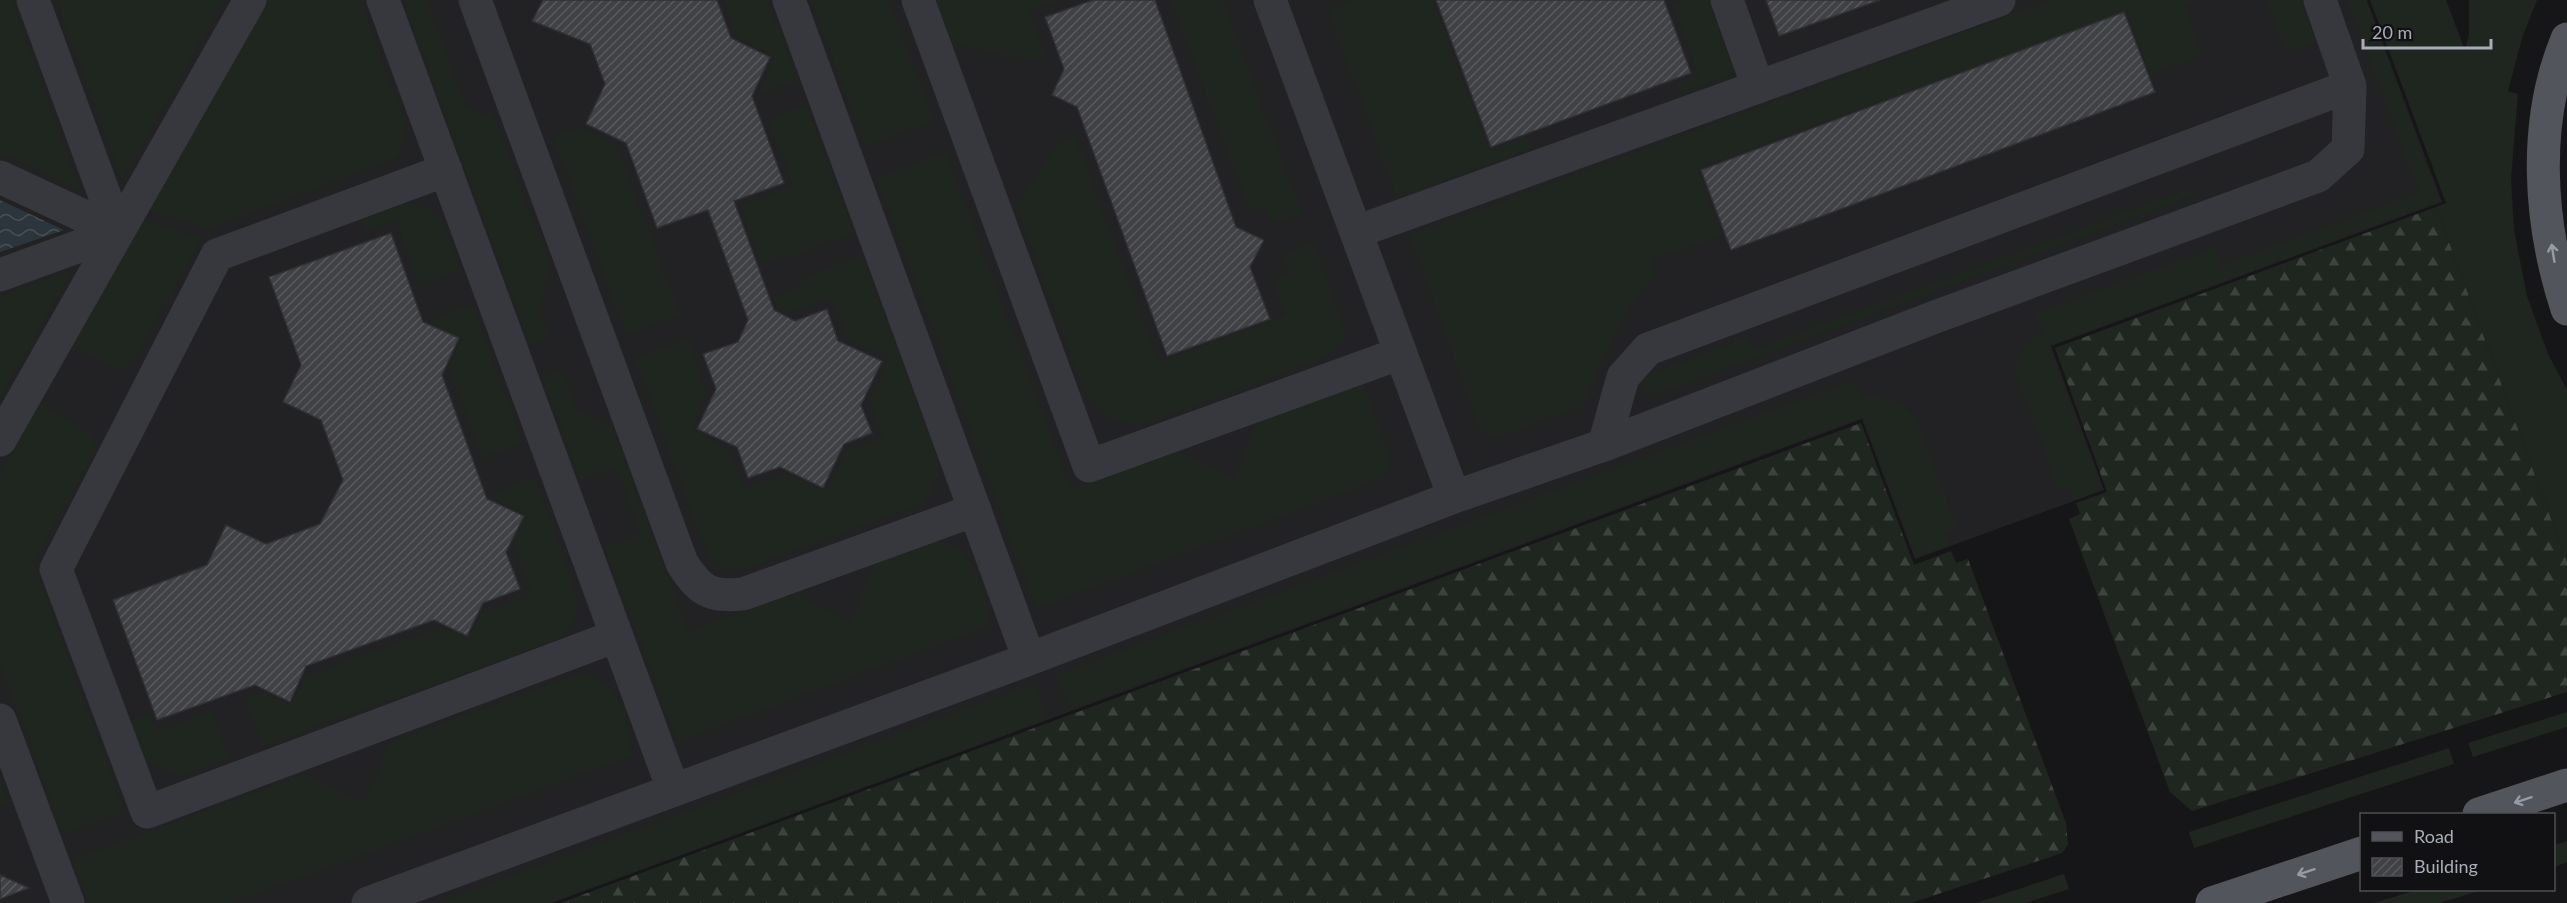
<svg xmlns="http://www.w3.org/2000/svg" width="2567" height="903" font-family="Lato,sans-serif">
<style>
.built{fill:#222225}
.grass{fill:#1e261f}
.forest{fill:url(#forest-firs)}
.water{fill:url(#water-waves)}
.building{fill:url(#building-hatch);stroke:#303034;stroke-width:1.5}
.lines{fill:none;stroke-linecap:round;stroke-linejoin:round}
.minor{stroke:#37383d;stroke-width:33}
.major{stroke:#53555c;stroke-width:33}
.oneway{stroke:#979ba6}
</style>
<defs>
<pattern id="forest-firs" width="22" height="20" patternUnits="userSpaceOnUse" patternTransform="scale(1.5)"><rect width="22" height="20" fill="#1e261f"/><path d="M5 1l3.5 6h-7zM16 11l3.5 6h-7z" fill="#3c433d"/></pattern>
<pattern id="water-waves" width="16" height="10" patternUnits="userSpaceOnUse" patternTransform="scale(1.5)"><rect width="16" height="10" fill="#2c353c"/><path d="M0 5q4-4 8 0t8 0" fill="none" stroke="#485056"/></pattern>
<pattern id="building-hatch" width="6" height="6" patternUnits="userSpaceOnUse" patternTransform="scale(1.5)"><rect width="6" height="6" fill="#404145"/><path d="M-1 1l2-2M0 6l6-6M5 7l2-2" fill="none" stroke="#595a5e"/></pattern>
</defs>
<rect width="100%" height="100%" fill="#161618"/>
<!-- built -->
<path class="built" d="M 0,0 L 2367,0 L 2442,202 L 2051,346 L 2104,490 L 1915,559 L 1862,419 L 552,903 L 0,903 Z"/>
<!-- grass -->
<path class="grass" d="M 0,0 L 12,0 L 81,191 L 0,153 Z
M 56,0 L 224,0 L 122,181 Z
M 265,0 L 360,0 L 406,125 C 407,143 403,153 388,162 L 207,229 L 148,210 Z
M 403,0 L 427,0 L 467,108 L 491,115 L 496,121 L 550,266 L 540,310 L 550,338 L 530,345 Z
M 724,0 L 768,0 L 798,80 L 759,95 L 774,56 L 738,39 Z
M 811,0 L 889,0 L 934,121 L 865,146 Z
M 929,0 L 963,0 L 964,3 L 973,0 L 1062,0 L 1030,12 L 1046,56 L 1030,61 L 945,42 Z
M 1171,0 L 1223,0 L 1302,213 L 1271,224 L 1265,207 L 1250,212 Z
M 1354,0 L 1433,0 L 1489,150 L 1527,136 L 1532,148 L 1397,198 L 1327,10 Z
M 1685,0 L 1708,0 L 1735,73 L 1680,93 L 1676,84 L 1699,75 L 1672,5 Z
M 2052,0 L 2197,0 L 2198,2 L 2186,7 L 2202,56 L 2150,74 L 2127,11 L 1698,168 L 1722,235 L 1652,260 L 1656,274 L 1631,305 L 1582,406 L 1500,437 L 1491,438 L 1480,431 L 1410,235 Z
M 2266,0 L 2300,0 L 2316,41 L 2286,53 Z
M 2348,0 L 2366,0 L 2440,201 L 2049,346 L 2102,489 L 2074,499 L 2070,487 L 2059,491 L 2016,375 C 2015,354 2024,340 2043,333 L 2036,313 L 2216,247 L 2222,265 L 2418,192 Z
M 2370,0 L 2446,0 L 2465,50 L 2469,34 L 2469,0 L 2537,0 L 2523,35 L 2508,91 L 2518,94 L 2511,179 L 2514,230 L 2527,296 L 2548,354 L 2567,390 L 2567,562 L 2436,207 L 2446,203 Z
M 807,104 L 854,233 L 789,258 L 787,254 L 761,264 L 740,206 L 793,186 L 768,119 Z
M 581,127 L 616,144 L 680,315 L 626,335 L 553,137 Z
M 1075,136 L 1159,362 L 1286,315 L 1273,279 L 1290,273 L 1283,254 L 1313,243 L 1348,337 L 1326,357 L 1147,423 C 1116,426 1103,417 1085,392 L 1016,207 L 1059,141 Z
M 946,152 L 1071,489 L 1177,450 L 1234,480 L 1258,420 L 1356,385 L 1363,388 L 1366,392 L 1392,461 L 1386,477 L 1036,609 L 877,178 Z
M 2194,187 L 2197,194 L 1655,395 L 1648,394 L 1642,388 L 1642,380 L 1647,375 L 1748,337 L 1752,350 Z
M 398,202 C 444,201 448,236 460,271 L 419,286 L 396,220 L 365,231 L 360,215 Z
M 143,218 L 202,239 L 131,364 L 117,370 L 72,344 Z
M 862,255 L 938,459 C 938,478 936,491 921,504 L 744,569 C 727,571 719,567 707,555 L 635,358 L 688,338 L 708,393 L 692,430 L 728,448 L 744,488 L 784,473 L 826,491 L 845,451 L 883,437 L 870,400 L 889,358 L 847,339 L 832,298 L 791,313 L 776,304 L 773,296 L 800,287 L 797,280 Z
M 72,270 L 0,399 L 0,296 Z
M 473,304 L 523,443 L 482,458 L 448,366 L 461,338 L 433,324 L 431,319 Z
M 562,371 L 577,411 L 612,427 L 688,631 L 794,592 L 851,622 L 875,562 C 892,555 911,545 928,542 C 975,536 984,592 992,625 L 677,742 L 605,547 L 640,534 L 616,467 L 580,480 L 543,377 Z
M 1854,380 L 1862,399 C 1885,391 1905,404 1918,422 L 1957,528 L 1945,533 L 1950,545 L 1916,558 L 1863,417 L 1069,710 L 1055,675 Z
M 40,403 C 59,414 91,424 97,448 L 33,562 L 125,812 L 63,834 L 0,663 L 0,473 Z
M 535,477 L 577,595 C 580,614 575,627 559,639 L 263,746 L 245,699 L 263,692 L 291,705 L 304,677 L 442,627 L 468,638 L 481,613 L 531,595 L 513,543 L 525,515 L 497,501 L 494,492 Z
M 585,674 C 620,682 632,724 631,756 L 232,903 L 89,903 L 72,860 L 305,774 L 364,803 L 389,743 L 572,676 Z
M 1035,683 L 1048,719 L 549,903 L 438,903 Z
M 212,711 L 229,758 L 181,776 L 138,758 L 125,722 L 150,713 L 158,731 Z
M 2567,712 L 2567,727 L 2473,757 L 2468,743 Z
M 2449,748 L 2454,764 L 2194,848 L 2189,832 Z
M 0,776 L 11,808 L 0,803 Z
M 2567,841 L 2567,862 L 2554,867 L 2554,845 Z
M 2064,874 L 2069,889 L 2026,903 L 1976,903 Z
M 2416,890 L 2482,890 L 2440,903 L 2374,903 Z"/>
<!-- forest -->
<path class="forest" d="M 2436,207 L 2567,562 L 2567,692 L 2192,811 L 2170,792 L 2069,519 L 2080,514 L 2076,503 L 2107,492 L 2055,348 Z
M 1861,423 L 1914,565 L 1951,551 L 1956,563 L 1968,559 L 2066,823 L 2068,845 L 2062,853 L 1911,903 L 560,903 Z"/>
<!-- water -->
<path class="water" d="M 0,200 L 64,230 L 0,252 Z"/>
<!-- building -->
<path class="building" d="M 543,0 L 717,0 L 731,38 L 770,57 L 752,96 L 784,183 L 734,201 L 774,310 L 795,321 L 827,309 L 838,341 L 882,361 L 861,405 L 872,433 L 844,444 L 823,488 L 780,467 L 748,478 L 737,447 L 697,429 L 716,389 L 703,354 L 738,342 L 748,320 L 708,210 L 657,228 L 626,143 L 586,124 L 605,84 L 590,44 L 532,21 Z
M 1093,0 L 1155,0 L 1236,227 L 1264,240 L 1250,267 L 1270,319 L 1167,356 L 1077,107 L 1052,95 L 1064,69 L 1045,17 Z
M 1436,0 L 1664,0 L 1691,73 L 1491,147 Z
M 1766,0 L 1880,0 L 1779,36 Z
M 2124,12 L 2155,92 L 1731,250 L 1701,170 Z
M 391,233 L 423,322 L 459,338 L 442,375 L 487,499 L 524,516 L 506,552 L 520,589 L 483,603 L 467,636 L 434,620 L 306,666 L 290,702 L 255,685 L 157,720 L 113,600 L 207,565 L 226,525 L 266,544 L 320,524 L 343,480 L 321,420 L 283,402 L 301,365 L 269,277 Z
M 0,875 L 29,888 L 0,899 Z"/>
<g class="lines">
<!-- minor -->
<path class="minor" d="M 33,0 L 118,232
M 383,0 L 673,789
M 475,0 L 682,563 C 700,591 709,597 743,594 L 975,510
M 789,0 L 1029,659
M 918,0 L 1089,466 L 1401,353
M 1270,0 L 1454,497
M 1727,0 L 1758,87
M 446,170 L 217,255 L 56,569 L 147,812 L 616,636
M 0,177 L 118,232
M 1356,232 L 1999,0
M 0,275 L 118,232
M 0,440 L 250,0
M 1604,445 L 1623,377 L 1648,349 L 2350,86
M 0,720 L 68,903
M 368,903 L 1029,659 L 1454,497 L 1604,445 L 1935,317 L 2318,176 L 2348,149 L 2350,86 L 2320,0"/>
<!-- major -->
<path class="major" d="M 2567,39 C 2532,124 2539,223 2567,309
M 2479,814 L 2567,785
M 2212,903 L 2362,853"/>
</g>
<!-- one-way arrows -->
<defs><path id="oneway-shaft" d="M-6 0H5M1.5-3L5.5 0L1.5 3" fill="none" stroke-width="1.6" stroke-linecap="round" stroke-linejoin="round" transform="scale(1.5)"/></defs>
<g class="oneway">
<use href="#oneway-shaft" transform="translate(2553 253) rotate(-99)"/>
<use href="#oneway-shaft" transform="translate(2523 800) rotate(162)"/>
<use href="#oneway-shaft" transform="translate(2306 872) rotate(162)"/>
</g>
<!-- legend -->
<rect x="2360" y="813" width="195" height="78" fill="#111113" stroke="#4d4f55" stroke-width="1.5"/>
<rect x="2372" y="832" width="30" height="9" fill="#53555c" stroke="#4d4f55" stroke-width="1.5"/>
<text x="2414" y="843" font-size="18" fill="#a8adb8">Road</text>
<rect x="2372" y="858" width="30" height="18" fill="url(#building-hatch)" stroke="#4d4f55" stroke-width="1.5"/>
<text x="2414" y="873" font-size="18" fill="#a8adb8">Building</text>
<!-- scale -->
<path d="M2363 39v9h128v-9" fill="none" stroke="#a8adb8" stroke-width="3"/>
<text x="2372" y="39" font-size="18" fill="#a8adb8" stroke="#111113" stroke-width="4.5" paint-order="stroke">20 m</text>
</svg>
